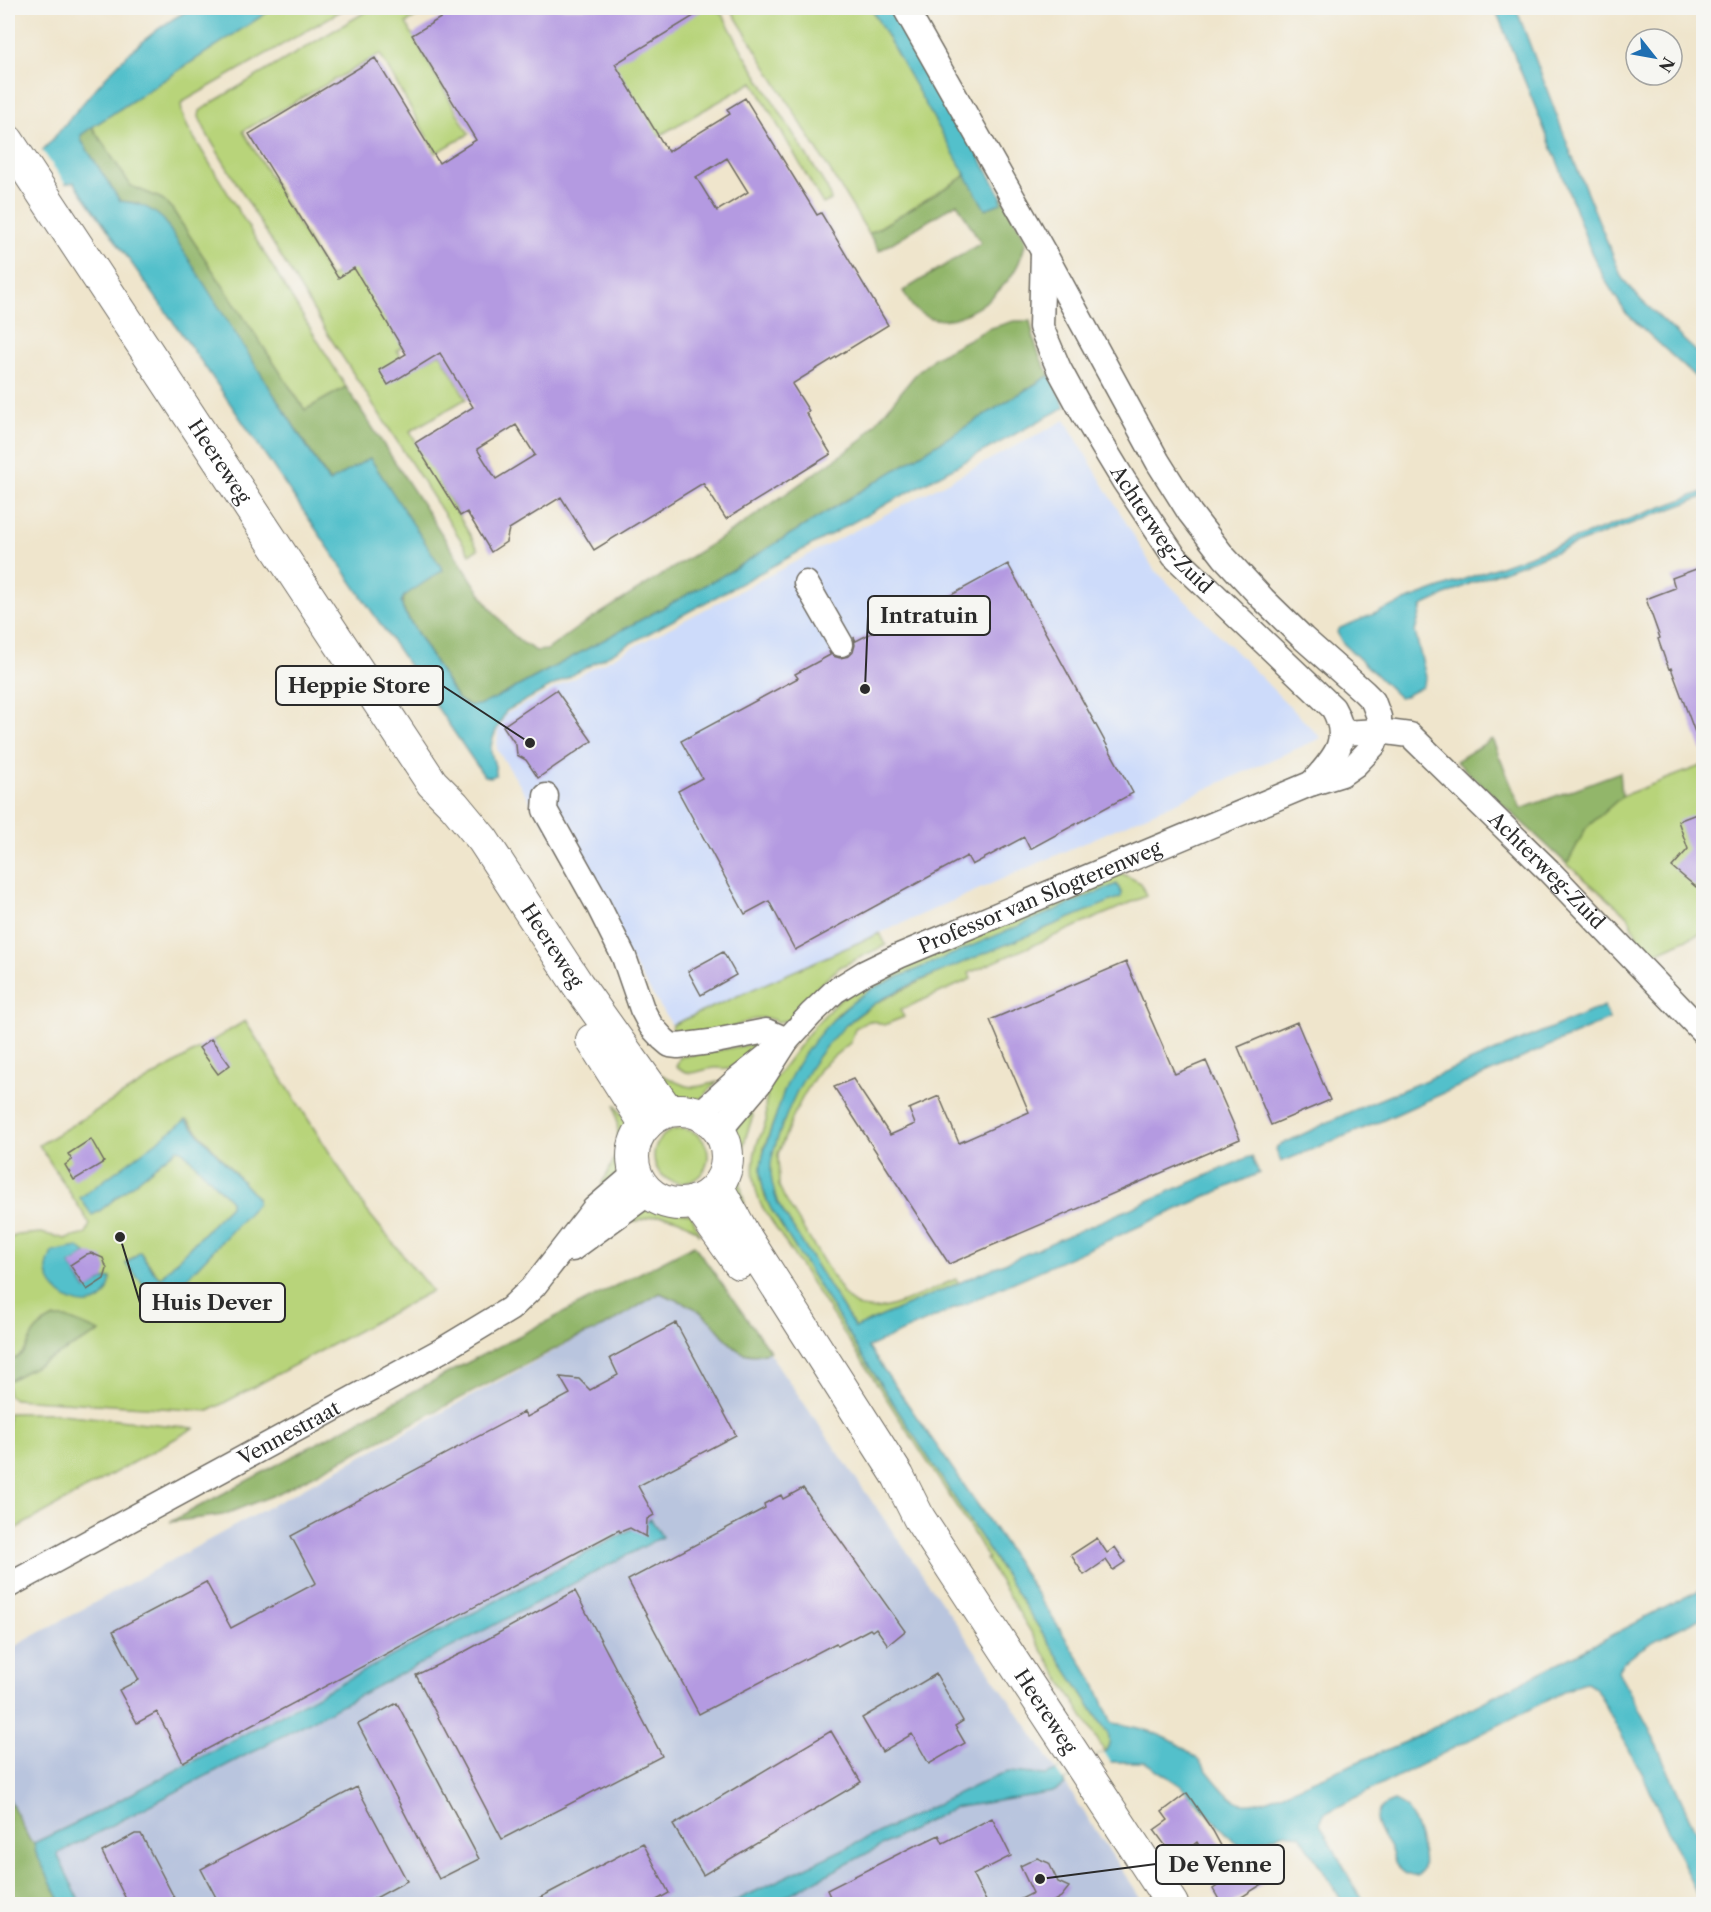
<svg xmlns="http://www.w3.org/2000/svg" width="1711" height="1912" font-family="'Libre Caslon Text',serif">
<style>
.built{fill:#cddbfa}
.industrial{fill:#b9c5de}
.green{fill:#b8d47a;stroke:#728052;stroke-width:1.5;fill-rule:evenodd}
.forest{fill:#92b66a;stroke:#5e704a;stroke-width:1.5}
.water{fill:#53c0cb;stroke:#3f767b;stroke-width:1.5}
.pier{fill:#efe5cc}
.building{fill:#b49ae1;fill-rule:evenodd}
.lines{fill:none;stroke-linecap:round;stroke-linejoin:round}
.minor-casing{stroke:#706c63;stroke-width:27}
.major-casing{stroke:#706c63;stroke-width:34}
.minor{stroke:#fff;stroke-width:24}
.major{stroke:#fff;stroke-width:32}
.labels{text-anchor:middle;stroke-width:4.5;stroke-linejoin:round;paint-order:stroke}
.street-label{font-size:20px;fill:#2b2b2b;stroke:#f6f6f2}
.leader{fill:none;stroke:#2b2b2b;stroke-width:2}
.callout-dot{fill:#2b2b2b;stroke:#f6f6f2;stroke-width:2}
.callout{fill:#f6f6f2;stroke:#2b2b2b;stroke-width:2}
.callout-label{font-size:21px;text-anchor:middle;font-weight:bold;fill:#2b2b2b}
</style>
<rect width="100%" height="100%" fill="#f6f6f2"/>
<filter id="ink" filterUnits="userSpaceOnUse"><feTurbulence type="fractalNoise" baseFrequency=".0167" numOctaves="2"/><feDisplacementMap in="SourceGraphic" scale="12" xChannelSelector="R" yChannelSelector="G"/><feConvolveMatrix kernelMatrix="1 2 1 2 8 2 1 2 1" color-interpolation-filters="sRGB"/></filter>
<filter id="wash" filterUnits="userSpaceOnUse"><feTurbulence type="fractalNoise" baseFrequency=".008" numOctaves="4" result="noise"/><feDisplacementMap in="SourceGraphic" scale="24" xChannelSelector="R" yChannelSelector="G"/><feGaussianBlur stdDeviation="1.35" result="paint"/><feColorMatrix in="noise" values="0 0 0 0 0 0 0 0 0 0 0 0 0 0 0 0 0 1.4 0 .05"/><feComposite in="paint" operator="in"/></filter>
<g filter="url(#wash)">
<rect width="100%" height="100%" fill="#efe5cc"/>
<!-- built -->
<path class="built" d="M 1065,420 L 1153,568 L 1321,738 L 672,1025 L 497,749 L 498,731 L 506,714 Z"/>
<!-- industrial -->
<path class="industrial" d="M 709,1266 L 1030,1730 L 1144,1904 L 8,1904 L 8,1650 Z"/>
<!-- green -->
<path class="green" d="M 274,8 L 346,8 L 181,103 L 182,113 L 188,128 L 346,387 L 305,410 L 172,209 L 162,199 L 131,186 L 92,127 Z
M 372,8 L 432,8 L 406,23 L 469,134 L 436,153 L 380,54 L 243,131 L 330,277 L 360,259 L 408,343 L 397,350 L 409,370 L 440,353 L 466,399 L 410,431 L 478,549 L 470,554 L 329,336 L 208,136 L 199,117 L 200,111 L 213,102 Z
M 682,8 L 716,8 L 724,17 L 744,54 L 827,188 L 831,200 L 823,204 L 753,82 L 655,138 L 610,58 L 686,15 Z
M 730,8 L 871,8 L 967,175 L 869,234 Z
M 1703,765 L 1703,932 L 1647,957 L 1628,916 L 1567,864 L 1586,828 L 1622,796 Z
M 1121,873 L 1141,883 L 1146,896 L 969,973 L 971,979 L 900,1010 L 904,1017 L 884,1025 L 877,1022 L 869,1021 L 855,1028 L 851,1042 L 821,1067 L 805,1093 L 795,1112 L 778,1154 L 779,1186 L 785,1199 L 844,1295 C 850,1302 858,1308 868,1309 C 888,1313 936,1287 956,1279 L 959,1283 L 855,1328 L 778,1204 C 773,1191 768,1178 770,1164 C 776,1121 813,1052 847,1024 C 856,1017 866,1010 876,1003 L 1118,885 L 873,988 L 837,1014 L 795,1070 L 787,1085 L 764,1148 L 761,1179 L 765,1197 L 771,1209 L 863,1357 L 1107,1732 L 1111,1740 L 1105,1752 L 986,1559 L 988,1558 L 965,1520 L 761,1205 C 753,1186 751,1164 757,1144 C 760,1136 764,1129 766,1121 C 767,1113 763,1106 767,1098 L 763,1094 L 814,1026 L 839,1000 L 870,982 Z
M 880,933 L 886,945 L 840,967 L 815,989 L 818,994 L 789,1020 L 777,1022 C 755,1007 723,1039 696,1038 C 689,1038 680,1035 673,1033 L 672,1025 Z
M 245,1021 L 367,1211 L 432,1291 L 209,1411 L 14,1399 L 8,1395 L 8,1381 L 100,1332 L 43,1323 C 30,1338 28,1356 8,1361 L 8,1239 L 17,1235 L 41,1233 L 66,1239 L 86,1234 L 90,1224 L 39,1145 ZM 188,1120 L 257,1198 L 257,1203 L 163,1303 L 158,1301 L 126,1263 L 140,1252 L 160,1278 L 230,1206 L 230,1200 L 182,1150 L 177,1149 L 98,1212 L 92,1214 L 81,1198 Z
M 765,1042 L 738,1070 L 733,1066 C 726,1071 722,1067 714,1068 C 697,1070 694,1078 676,1067 L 680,1057 Z
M 662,1075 C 688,1087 686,1091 717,1082 L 701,1099 L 688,1100 L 669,1095 Z
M 615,1105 L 631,1128 L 624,1168 L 604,1189 L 602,1183 C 621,1152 620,1140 615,1105 Z
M 750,1110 L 753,1116 C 741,1149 735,1171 745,1205 L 731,1191 L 735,1161 L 734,1130 Z
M654 1156a27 27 0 1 1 54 0a27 27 0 1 1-54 0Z
M 653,1209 L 691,1214 L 700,1235 C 687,1221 669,1213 651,1217 C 642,1219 636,1224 627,1219 L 644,1210 Z
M 8,1413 L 51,1413 L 194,1428 L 8,1533 Z"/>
<!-- forest -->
<path class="forest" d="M 92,127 L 131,186 L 162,199 L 172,209 L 305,410 L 346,387 L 488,605 L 510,632 L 524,644 L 536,651 L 547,650 L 577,628 L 740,526 L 861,441 L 915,375 L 935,357 L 988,329 L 1014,321 L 1030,321 C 1034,341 1038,358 1050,375 L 729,572 L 504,694 C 485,702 474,714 456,697 L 403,609 C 398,592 420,585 433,577 L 370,458 L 330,482 L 251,359 L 138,203 L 120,201 L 81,140 L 81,135 Z
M 967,175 L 985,209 L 1001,195 L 1026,240 C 1023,254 1018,268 1009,279 C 989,304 947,336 916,310 C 910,305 907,297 903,291 L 981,243 L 957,203 L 879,251 L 869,234 Z
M 1492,739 L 1521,809 L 1620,772 L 1622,796 L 1586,828 L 1567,864 L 1456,761 Z
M 694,1245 L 770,1351 C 732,1367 725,1328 699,1311 C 688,1303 673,1299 660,1293 L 604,1327 L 574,1339 L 277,1494 L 223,1515 L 170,1522 L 463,1365 Z
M 54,1318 L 66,1318 L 100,1332 L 8,1381 L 8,1361 C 26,1357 25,1347 34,1333 C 39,1326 46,1322 54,1318 Z
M 8,1796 L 29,1839 L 34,1843 L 36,1853 L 62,1904 L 8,1904 Z"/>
<!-- water -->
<path class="water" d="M 192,8 L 274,8 L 92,127 L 81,135 L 81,140 L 120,201 C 139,203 150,207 164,220 L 329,482 L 370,458 L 443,570 L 404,596 L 401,602 L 403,610 L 456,697 C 473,714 485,702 504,694 L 729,572 L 1050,375 L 1065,407 L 506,711 C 501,722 490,738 491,751 C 492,760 497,766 496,775 L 491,777 L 484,776 L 208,371 L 74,182 L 28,191 L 8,204 L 8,185 C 22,170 39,155 53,139 C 97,87 130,41 192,8 Z
M 871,8 L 894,8 L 1001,195 L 1001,203 L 985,209 Z
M 1495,8 L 1516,8 L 1572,156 L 1622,278 L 1641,300 L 1703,358 L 1703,384 L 1626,313 L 1605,280 L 1591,252 L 1560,168 Z
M 1703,492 L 1703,497 L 1471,583 L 1422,606 L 1415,632 L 1426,677 L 1422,687 L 1405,696 L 1399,697 L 1342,642 L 1337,632 L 1340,628 L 1410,599 Z
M 1117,884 L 1122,894 L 1121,897 C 1070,918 1020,939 969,960 C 927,978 879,994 845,1026 C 817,1052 797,1086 784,1121 C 771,1155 765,1168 778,1204 L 855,1328 L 1249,1157 L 1252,1157 L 1259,1173 L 868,1347 L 1000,1537 L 1094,1682 L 1112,1723 C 1141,1727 1174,1737 1196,1758 C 1208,1770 1220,1790 1233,1799 C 1245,1807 1257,1802 1269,1799 L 1408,1741 L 1703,1588 L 1703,1617 C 1683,1627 1625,1651 1618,1671 L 1647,1724 L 1703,1848 L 1703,1904 L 1701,1904 L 1643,1775 L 1595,1687 L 1587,1682 L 1581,1683 L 1324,1814 L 1320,1824 L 1364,1904 L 1344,1904 L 1300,1835 L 1285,1833 L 1252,1844 L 1238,1845 L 1180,1785 L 1145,1762 L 1110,1762 L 1063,1781 L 1065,1785 L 1053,1792 L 953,1808 L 771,1904 L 729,1904 L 998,1775 L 1009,1772 L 1046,1775 L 1105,1752 C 1110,1744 1111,1741 1107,1732 L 863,1357 L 771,1209 C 753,1172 762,1156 774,1121 C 779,1108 782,1094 788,1082 C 807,1044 837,1010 873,988 Z
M 1604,1006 L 1609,1019 L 1379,1122 L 1281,1162 L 1276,1149 L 1278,1146 L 1352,1111 Z
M 186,1120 L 257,1198 L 257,1204 L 163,1303 L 158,1301 L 126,1264 L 140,1252 L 153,1271 L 160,1278 L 230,1206 L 230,1200 L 182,1150 L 177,1149 L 98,1212 L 92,1215 L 80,1198 Z
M 78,1247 L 87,1254 L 70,1265 L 86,1290 L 104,1279 L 111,1278 C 110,1283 109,1289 107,1292 C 91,1319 49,1296 47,1271 C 46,1265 50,1258 52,1252 Z
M 651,1519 L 662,1537 L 57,1854 L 81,1904 L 62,1904 L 36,1853 L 34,1843 L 82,1820 Z
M 1394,1801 C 1398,1803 1403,1805 1406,1808 C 1414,1817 1428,1859 1422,1870 C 1417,1882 1403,1874 1397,1865 C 1393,1861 1393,1853 1390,1848 C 1378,1829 1364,1812 1394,1801 Z"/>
<!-- pier -->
<path class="pier" d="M 40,147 L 67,186 L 29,193 L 13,204 L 8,195 L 8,181 Z
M 1104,1752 L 1111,1763 L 1063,1781 L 1056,1771 Z"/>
<g id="blocks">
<!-- building -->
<path class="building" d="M 457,8 L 707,8 L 615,64 L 668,152 L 730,114 L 727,109 L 745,98 L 817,215 L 821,213 L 888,325 L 792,384 L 809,411 L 806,413 L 831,454 L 726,519 L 703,483 L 594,550 L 561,497 L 509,529 L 506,542 L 491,552 L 467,512 L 460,516 L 415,443 L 473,407 L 440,353 L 388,385 L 379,370 L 406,354 L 354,268 L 338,278 L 249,134 L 375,58 L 439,163 L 476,140 L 412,35 ZM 727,158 L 748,192 L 717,211 L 696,177 ZM 516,425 L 535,455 L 496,479 L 477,449 Z
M 1008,564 L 1133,793 L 1030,849 L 1024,837 L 972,865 L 967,856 L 795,950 L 769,901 L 745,914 L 678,791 L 702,778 L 681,741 L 798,678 L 795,674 L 830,655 L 829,651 L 833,656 L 840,658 L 849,656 L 853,652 L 855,645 L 854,637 L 856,641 L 891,623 L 893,627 Z
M 1704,566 L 1704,751 L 1702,751 L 1671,668 L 1669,669 L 1665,659 L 1658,639 L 1660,638 L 1646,599 L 1675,588 L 1672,578 Z
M 556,690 L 592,741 L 538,778 L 526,760 L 517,755 L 516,745 L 503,726 Z
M 1704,811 L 1704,878 L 1696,887 L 1672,867 L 1688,849 L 1678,821 Z
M 723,952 L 736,975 L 701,995 L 688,971 Z
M 1126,962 L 1175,1074 L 1206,1061 L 1240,1139 L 949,1264 L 834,1087 L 853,1079 L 890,1135 L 915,1124 L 909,1109 L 939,1096 L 959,1143 L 1029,1112 L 990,1020 Z
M 1297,1022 L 1330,1100 L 1271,1125 L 1238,1047 Z
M 211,1039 L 230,1065 L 218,1074 L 199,1048 Z
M 91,1139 L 104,1162 L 74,1180 L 65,1165 L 72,1160 L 68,1154 Z
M 91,1253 L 103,1258 L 107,1269 L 104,1279 L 87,1290 L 70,1265 L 87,1254 Z
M 676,1323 L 736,1435 L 638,1486 L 654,1515 L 647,1519 L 646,1537 L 630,1528 L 620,1532 L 619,1530 L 183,1762 L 157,1712 L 137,1723 L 119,1690 L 139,1680 L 113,1631 L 206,1582 L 231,1628 L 316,1583 L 291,1536 L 524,1412 L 527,1417 L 570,1394 L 560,1377 L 579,1379 L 590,1390 L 618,1375 L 610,1358 Z
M 803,1488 L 905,1631 L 888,1645 L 876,1628 L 872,1631 L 870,1629 L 838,1646 L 836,1643 L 699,1714 L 628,1580 L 765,1508 L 764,1504 L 781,1495 L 783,1499 Z
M 1097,1538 L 1107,1553 L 1115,1547 L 1125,1562 L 1113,1570 L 1106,1560 L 1084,1575 L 1071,1555 Z
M 575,1591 L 662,1756 L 502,1839 L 416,1675 L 462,1653 Z
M 936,1674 L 963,1721 L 955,1726 L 965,1743 L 929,1764 L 912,1734 L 882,1752 L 862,1718 Z
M 397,1703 L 479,1859 L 439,1879 L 358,1724 Z
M 831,1731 L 861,1782 L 703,1875 L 673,1825 Z
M 357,1787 L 407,1881 L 363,1905 L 220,1905 L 201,1869 Z
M 1187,1793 L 1213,1831 L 1232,1866 L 1235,1864 L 1240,1871 L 1259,1859 L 1272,1878 L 1229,1905 L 1222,1905 L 1213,1889 L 1222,1883 L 1197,1842 L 1189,1848 L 1187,1846 L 1173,1856 L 1154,1830 L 1168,1820 L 1162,1812 Z
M 992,1818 L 1011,1856 L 973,1875 L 988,1905 L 834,1905 L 827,1890 L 918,1844 L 918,1845 L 939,1835 L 943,1843 Z
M 135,1834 L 141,1834 L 178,1905 L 129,1905 L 102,1852 Z
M 643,1843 L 669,1893 L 648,1905 L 526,1905 Z
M 1037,1858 L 1049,1863 L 1058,1882 L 1069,1887 L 1061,1897 L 1047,1905 L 1009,1905 L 1033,1893 L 1020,1866 Z"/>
</g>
</g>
<g filter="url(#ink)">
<use href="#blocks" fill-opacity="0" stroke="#706c63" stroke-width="1.5"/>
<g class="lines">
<!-- minor casing -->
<g class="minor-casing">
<g id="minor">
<path id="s1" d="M 1043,252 L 1041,327 L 1059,369 L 1084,415 L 1124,481 L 1174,556 L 1333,708 C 1352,741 1334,758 1312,783"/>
<path d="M 806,583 L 841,644"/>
<path id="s2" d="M 1342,733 L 1379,731 L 1410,735 L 1549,871 L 1704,1033"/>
<path d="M 546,796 L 545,810 L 597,903 L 624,957 L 642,1009 L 651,1026 L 663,1039 L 670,1045 L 678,1046 L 710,1042 L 766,1031 L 787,1040"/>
<path d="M 699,1114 L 737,1080 L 771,1053"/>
<path id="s3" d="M 719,1131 L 759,1084 L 787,1040 L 811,1014 L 835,991 L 864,973 L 899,956 L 1310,784 L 1342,774 L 1355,765 L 1374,745 L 1379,731 L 1379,717 L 1373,701 L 1364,692 L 1303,638 L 1263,599 L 1224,557 L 1190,513 L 1158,462 L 1043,251 L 905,8"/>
<path d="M 572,1249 L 650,1192"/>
<path id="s4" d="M 8,1586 L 442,1350 L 510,1309 L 534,1286 L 594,1209 L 636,1173"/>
</g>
</g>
<!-- major casing -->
<g class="major-casing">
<g id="major">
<path id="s5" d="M 8,141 L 432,783 L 454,805 L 483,840 L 578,985 L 668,1111"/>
<path d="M 592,1040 L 646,1125"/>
<circle cx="680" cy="1157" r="47"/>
<path id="s6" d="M 717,1186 L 743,1233 L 898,1476 L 919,1518 L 1172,1904"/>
<path d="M 695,1201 L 739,1263"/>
</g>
</g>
<!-- minor -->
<use href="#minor" class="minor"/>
<!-- major -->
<use href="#major" class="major"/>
</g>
</g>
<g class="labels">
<!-- street labels -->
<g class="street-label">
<text dy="7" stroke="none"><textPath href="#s5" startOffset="384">Heereweg</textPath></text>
<text dy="7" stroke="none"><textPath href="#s1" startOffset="312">Achterweg-Zuid</textPath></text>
<text dy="7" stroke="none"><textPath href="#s2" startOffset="261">Achterweg-Zuid</textPath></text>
<text dy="7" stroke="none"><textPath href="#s3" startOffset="408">Professor van Slogterenweg</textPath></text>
<text dy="7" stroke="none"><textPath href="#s5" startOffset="972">Heereweg</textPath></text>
<text dy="7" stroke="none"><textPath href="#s4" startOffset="320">Vennestraat</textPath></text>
<text dy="7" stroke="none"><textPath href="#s6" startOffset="620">Heereweg</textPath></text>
</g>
</g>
<!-- callouts -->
<path class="leader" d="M865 689L868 616M530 743L443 686M120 1237L140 1303M1040 1879L1156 1864"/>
<g class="callout-dot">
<circle cx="865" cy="689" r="6"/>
<circle cx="530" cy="743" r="6"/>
<circle cx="120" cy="1237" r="6"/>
<circle cx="1040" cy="1879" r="6"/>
</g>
<g class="callout">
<rect x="868" y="596" width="122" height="39" rx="6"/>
<rect x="276" y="666" width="167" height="39" rx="6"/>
<rect x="140" y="1283" width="145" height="39" rx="6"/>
<rect x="1156" y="1845" width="128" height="39" rx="6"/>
</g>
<g class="callout-label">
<text x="929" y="623">Intratuin</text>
<text x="359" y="693">Heppie Store</text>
<text x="212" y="1310">Huis Dever</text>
<text x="1220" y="1872">De Venne</text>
</g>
<!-- margin -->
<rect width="1711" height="1912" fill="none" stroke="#f6f6f2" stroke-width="30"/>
<!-- north arrow -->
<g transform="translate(1654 57) rotate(121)"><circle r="28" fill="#f6f6f2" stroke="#a5a5a2" stroke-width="1.5"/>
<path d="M0-4.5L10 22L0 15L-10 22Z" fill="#1f6fb2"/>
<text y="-9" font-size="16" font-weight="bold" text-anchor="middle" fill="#2b2b2b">N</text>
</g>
</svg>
